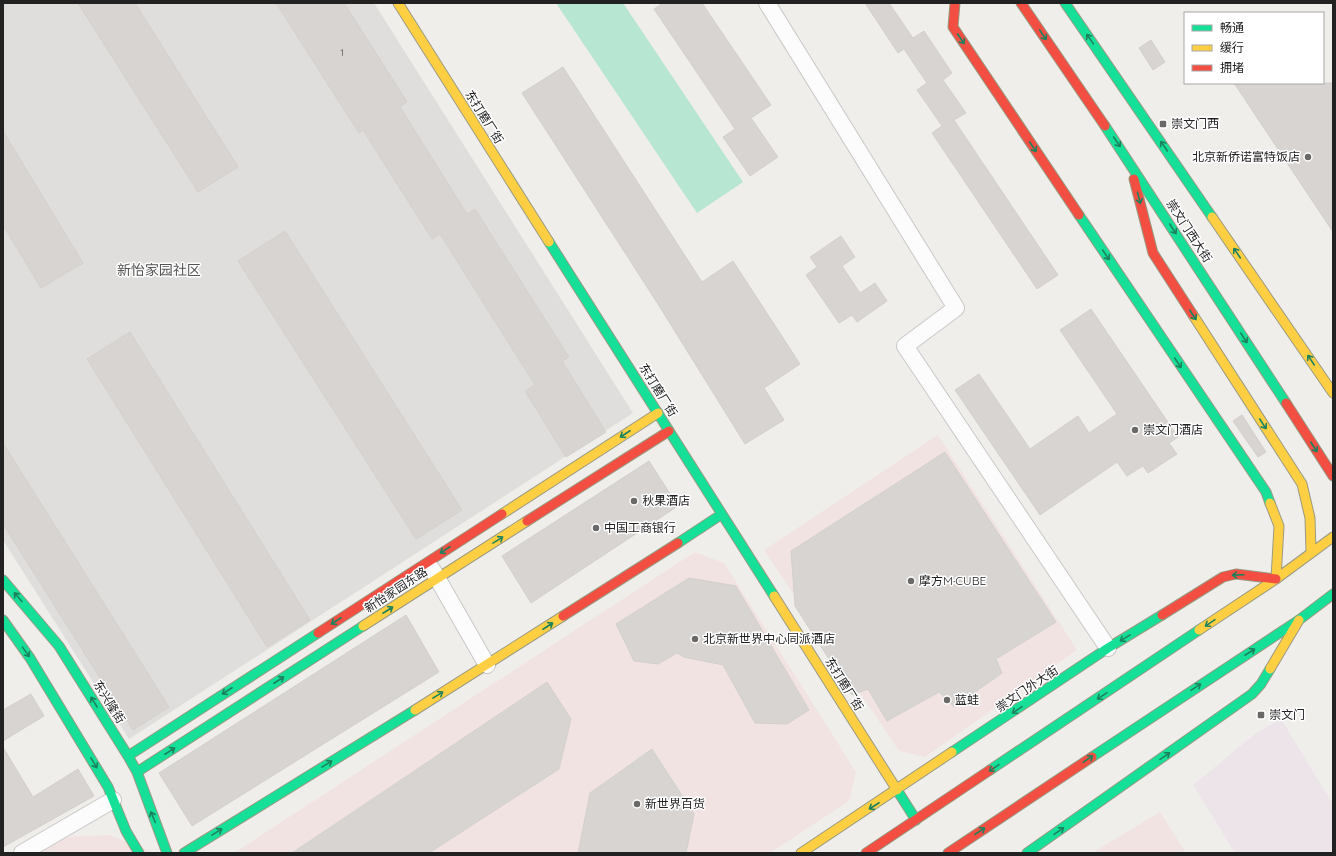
<svg xmlns="http://www.w3.org/2000/svg" width="1336" height="856" font-family="Quicksand,'Noto Sans SC',sans-serif">
<style>
.residential{fill:#dfdedc}
.commercial{fill:#f1e3e1}
.industrial{fill:#ede4e9}
.pitch{fill:#b7e6d2}
.building{fill:#d7d4d2;stroke:#d3d0cc}
.lines{fill:none;stroke-linecap:round;stroke-linejoin:round}
.street-casing{stroke:#c9c8c7;stroke-width:18}
.fast-casing{stroke:#999a82;stroke-width:11}
.slow-casing{stroke:#999a82;stroke-width:11}
.jam-casing{stroke:#999a82;stroke-width:11}
.street{stroke:#fdfcfc;stroke-width:16}
.fast{stroke:#16e098;stroke-width:9}
.slow{stroke:#ffcf43;stroke-width:9}
.jam{stroke:#f24e42;stroke-width:9}
.oneway{stroke:#1c815d}
.poi-dot{fill:#6a6968;stroke:#fff;stroke-width:1.5}
.labels{text-anchor:middle;stroke-width:3;stroke-linejoin:round;paint-order:stroke}
.number-label{font-size:10px;fill:#4f4e4e}
.street-label{font-size:12px;fill:#222;stroke:#fff}
.poi-label{font-size:12px;fill:#222;stroke:#fff;text-anchor:start}
.quarter-label{font-size:14px;fill:#555;stroke:#fff}
</style>
<rect width="100%" height="100%" fill="#f0eeeb"/>
<!-- residential -->
<path class="residential" d="M 3,3 L 374,3 L 633,413 L 129,739 L 3,540 Z"/>
<!-- commercial -->
<path class="commercial" d="M 938,435 L 1077,650 L 925,757 L 899,751 L 764,550 Z
M 695,552 L 724,563 L 856,772 L 849,801 L 770,853 L 234,853 Z
M 1160,812 L 1186,853 L 1092,853 Z
M 109,835 L 154,853 L 41,853 L 67,837 Z"/>
<!-- industrial -->
<path class="industrial" d="M 1281,719 L 1333,804 L 1333,853 L 1235,853 L 1193,785 L 1255,734 Z"/>
<!-- pitch -->
<path class="pitch" d="M 556,3 L 623,3 L 743,182 L 697,213 Z"/>
<!-- building -->
<path class="building" d="M 78,3 L 135,3 L 238,167 L 198,192 Z
M 276,3 L 344,3 L 407,102 L 400,107 L 467,214 L 475,209 L 569,357 L 562,361 L 606,432 L 566,457 L 525,391 L 535,385 L 440,234 L 432,239 L 363,130 L 359,133 Z
M 663,3 L 702,3 L 771,105 L 751,118 L 778,157 L 750,176 L 723,137 L 735,129 L 654,9 Z
M 865,3 L 889,3 L 913,38 L 924,31 L 952,73 L 943,80 L 966,113 L 954,120 L 1058,275 L 1037,289 L 932,133 L 942,126 L 917,90 L 927,83 L 904,49 L 898,53 Z
M 1151,40 L 1165,62 L 1153,70 L 1139,48 Z
M 563,67 L 702,282 L 733,261 L 800,364 L 764,388 L 784,420 L 745,444 L 656,301 L 522,93 Z
M 1234,83 L 1333,83 L 1333,232 Z
M 3,131 L 83,263 L 41,288 L 3,225 Z
M 285,231 L 462,510 L 416,539 L 238,261 Z
M 841,236 L 855,257 L 842,266 L 860,293 L 875,283 L 887,301 L 857,322 L 852,315 L 839,323 L 806,275 L 817,267 L 810,257 Z
M 1091,309 L 1178,437 L 1169,443 L 1177,454 L 1148,473 L 1143,466 L 1127,476 L 1117,462 L 1040,515 L 955,390 L 979,374 L 1030,449 L 1078,416 L 1089,433 L 1117,414 L 1060,330 Z
M 130,332 L 310,620 L 267,647 L 87,359 Z
M 1242,415 L 1266,452 L 1258,457 L 1233,421 Z
M 3,443 L 169,707 L 133,730 L 3,524 Z
M 945,452 L 1056,622 L 996,659 L 1002,673 L 954,707 L 939,692 L 887,721 L 868,689 L 852,695 L 795,606 L 791,551 Z
M 649,461 L 678,506 L 531,603 L 502,556 Z
M 689,578 L 736,586 L 809,710 L 787,724 L 755,723 L 723,665 L 684,657 L 677,653 L 658,664 L 634,661 L 616,624 Z
M 406,615 L 439,672 L 192,826 L 159,773 Z
M 547,682 L 571,719 L 559,769 L 429,853 L 292,853 Z
M 31,694 L 44,716 L 3,741 L 3,710 Z
M 3,747 L 33,797 L 78,769 L 94,796 L 3,847 Z
M 652,749 L 694,814 L 686,853 L 578,853 L 590,793 Z"/>
<g class="lines">
<!-- street casing -->
<g class="street-casing">
<path id="street" d="M 767,3 L 956,308 L 905,346 L 1108,648
M 432,569 L 487,665
M 22,853 L 113,800"/>
</g>
<!-- fast casing -->
<g class="fast-casing">
<path id="fast" d="M 1065,3 L 1212,217
M 1105,126 L 1286,403
M 1079,215 L 1266,492 L 1270,503
M 549,242 L 774,596
M 678,543 L 722,514
M 3,580 L 59,646 L 128,756 L 137,772 L 167,853
M 3,620 L 30,658 L 108,787 L 126,831 L 139,853
M 952,752 L 1108,648 L 1162,615
M 128,756 L 318,633
M 1092,757 L 1299,620 L 1333,594
M 990,770 L 1199,630
M 137,772 L 363,626
M 897,790 L 916,820
M 184,853 L 415,710
M 1027,853 L 1252,694 L 1261,684 L 1270,669"/>
</g>
<!-- slow casing -->
<g class="slow-casing">
<path id="slow" d="M 398,3 L 549,242
M 1212,217 L 1333,393
M 1193,315 L 1302,484 L 1310,518 L 1311,553
M 1270,503 L 1279,526 L 1276,579
M 502,514 L 658,413
M 774,596 L 897,790
M 363,626 L 527,521
M 1199,630 L 1276,579 L 1333,537
M 1270,669 L 1299,620
M 415,710 L 563,616
M 801,853 L 952,752"/>
</g>
<!-- jam casing -->
<g class="jam-casing">
<path id="jam" d="M 955,3 L 953,27 L 1079,215
M 1021,3 L 1105,126
M 1134,179 L 1153,253 L 1193,315
M 1286,403 L 1333,476
M 527,521 L 669,431
M 1162,615 L 1223,577 L 1236,574 L 1276,579
M 563,616 L 678,543
M 318,633 L 502,514
M 866,853 L 990,770
M 948,853 L 1092,757"/>
</g>
<!-- street -->
<use href="#street" class="street"/>
<!-- fast -->
<use href="#fast" class="fast"/>
<!-- slow -->
<use href="#slow" class="slow"/>
<!-- jam -->
<use href="#jam" class="jam"/>
</g>
<!-- one-way arrows -->
<defs><path id="oneway-shaft" d="M-6 0H5M1.5-3L5.5 0L1.5 3" fill="none" stroke-width="1.6" stroke-linecap="round" stroke-linejoin="round"/></defs>
<g class="oneway">
<use href="#oneway-shaft" transform="translate(1043 35) rotate(56)"/>
<use href="#oneway-shaft" transform="translate(961 39) rotate(56)"/>
<use href="#oneway-shaft" transform="translate(1090 39) rotate(-125)"/>
<use href="#oneway-shaft" transform="translate(1117 142) rotate(56)"/>
<use href="#oneway-shaft" transform="translate(1164 146) rotate(-124)"/>
<use href="#oneway-shaft" transform="translate(1033 147) rotate(56)"/>
<use href="#oneway-shaft" transform="translate(1139 198) rotate(75)"/>
<use href="#oneway-shaft" transform="translate(1173 229) rotate(57)"/>
<use href="#oneway-shaft" transform="translate(1237 253) rotate(-124)"/>
<use href="#oneway-shaft" transform="translate(1106 255) rotate(56)"/>
<use href="#oneway-shaft" transform="translate(1193 315) rotate(57)"/>
<use href="#oneway-shaft" transform="translate(1244 338) rotate(57)"/>
<use href="#oneway-shaft" transform="translate(1311 360) rotate(-124)"/>
<use href="#oneway-shaft" transform="translate(1178 363) rotate(56)"/>
<use href="#oneway-shaft" transform="translate(1263 424) rotate(57)"/>
<use href="#oneway-shaft" transform="translate(625 434) rotate(147)"/>
<use href="#oneway-shaft" transform="translate(1314 447) rotate(57)"/>
<use href="#oneway-shaft" transform="translate(498 540) rotate(-32)"/>
<use href="#oneway-shaft" transform="translate(445 550) rotate(147)"/>
<use href="#oneway-shaft" transform="translate(1238 575) rotate(178)"/>
<use href="#oneway-shaft" transform="translate(18 597) rotate(-131)"/>
<use href="#oneway-shaft" transform="translate(388 610) rotate(-33)"/>
<use href="#oneway-shaft" transform="translate(336 621) rotate(147)"/>
<use href="#oneway-shaft" transform="translate(1210 623) rotate(146)"/>
<use href="#oneway-shaft" transform="translate(548 626) rotate(-33)"/>
<use href="#oneway-shaft" transform="translate(1125 638) rotate(148)"/>
<use href="#oneway-shaft" transform="translate(26 652) rotate(54)"/>
<use href="#oneway-shaft" transform="translate(1250 652) rotate(-33)"/>
<use href="#oneway-shaft" transform="translate(279 680) rotate(-33)"/>
<use href="#oneway-shaft" transform="translate(1196 687) rotate(-34)"/>
<use href="#oneway-shaft" transform="translate(227 691) rotate(147)"/>
<use href="#oneway-shaft" transform="translate(438 695) rotate(-32)"/>
<use href="#oneway-shaft" transform="translate(1102 696) rotate(146)"/>
<use href="#oneway-shaft" transform="translate(94 702) rotate(-122)"/>
<use href="#oneway-shaft" transform="translate(1017 710) rotate(146)"/>
<use href="#oneway-shaft" transform="translate(170 751) rotate(-33)"/>
<use href="#oneway-shaft" transform="translate(1165 756) rotate(-35)"/>
<use href="#oneway-shaft" transform="translate(1088 759) rotate(-34)"/>
<use href="#oneway-shaft" transform="translate(94 763) rotate(59)"/>
<use href="#oneway-shaft" transform="translate(327 764) rotate(-32)"/>
<use href="#oneway-shaft" transform="translate(994 768) rotate(146)"/>
<use href="#oneway-shaft" transform="translate(874 806) rotate(147)"/>
<use href="#oneway-shaft" transform="translate(153 817) rotate(-113)"/>
<use href="#oneway-shaft" transform="translate(980 831) rotate(-34)"/>
<use href="#oneway-shaft" transform="translate(1059 831) rotate(-35)"/>
<use href="#oneway-shaft" transform="translate(217 832) rotate(-32)"/>
</g>
<!-- markers -->
<g class="poi-dot">
<rect x="1159" y="120" width="8" height="8" rx="2"/>
<circle cx="1308" cy="157" r="4"/>
<circle cx="1135" cy="430" r="4"/>
<circle cx="634" cy="501" r="4"/>
<circle cx="596" cy="528" r="4"/>
<circle cx="911" cy="581" r="4"/>
<circle cx="695" cy="639" r="4"/>
<circle cx="947" cy="700" r="4"/>
<rect x="1257" y="711" width="8" height="8" rx="2"/>
<circle cx="637" cy="804" r="4"/>
</g>
<g class="labels">
<!-- number labels -->
<g class="number-label">
<text x="342" y="56">1</text>
</g>
<!-- street labels -->
<g class="street-label">
<text transform="translate(484 117) rotate(58)" y="4">东打磨厂街</text>
<text transform="translate(1189 231) rotate(57)" y="4">崇文门西大街</text>
<text transform="translate(658 390) rotate(58)" y="4">东打磨厂街</text>
<text transform="translate(396 590) rotate(-33)" y="4">新怡家园东路</text>
<text transform="translate(844 684) rotate(58)" y="4">东打磨厂街</text>
<text transform="translate(1027 689) rotate(-34)" y="4">崇文门外大街</text>
<text transform="translate(109 702) rotate(58)" y="4">东兴隆街</text>
</g>
<!-- poi labels -->
<g class="poi-label">
<text x="1171" y="128">崇文门西</text>
<text x="1300" y="161" text-anchor="end">北京新侨诺富特饭店</text>
<text x="1143" y="434">崇文门酒店</text>
<text x="642" y="505">秋果酒店</text>
<text x="604" y="532">中国工商银行</text>
<text x="919" y="585">摩方M·CUBE</text>
<text x="703" y="643">北京新世界中心同派酒店</text>
<text x="955" y="704">蓝蛙</text>
<text x="1269" y="719">崇文门</text>
<text x="645" y="808">新世界百货</text>
</g>
<!-- quarter labels -->
<g class="quarter-label">
<text x="159" y="275">新怡家园社区</text>
</g>
</g>
<!-- border -->
<rect width="1336" height="856" fill="none" stroke="#222222" stroke-width="8"/>
<!-- legend -->
<rect x="1184" y="12" width="140" height="72" fill="#ffffff" stroke="#a7a7a7"/>
<rect x="1192" y="25" width="20" height="6" fill="#16e098" stroke="#a7a7a7"/>
<text x="1220" y="32" font-size="12" fill="#222222">畅通</text>
<rect x="1192" y="45" width="20" height="6" fill="#ffcf43" stroke="#a7a7a7"/>
<text x="1220" y="52" font-size="12" fill="#222222">缓行</text>
<rect x="1192" y="65" width="20" height="6" fill="#f24e42" stroke="#a7a7a7"/>
<text x="1220" y="72" font-size="12" fill="#222222">拥堵</text>
</svg>
